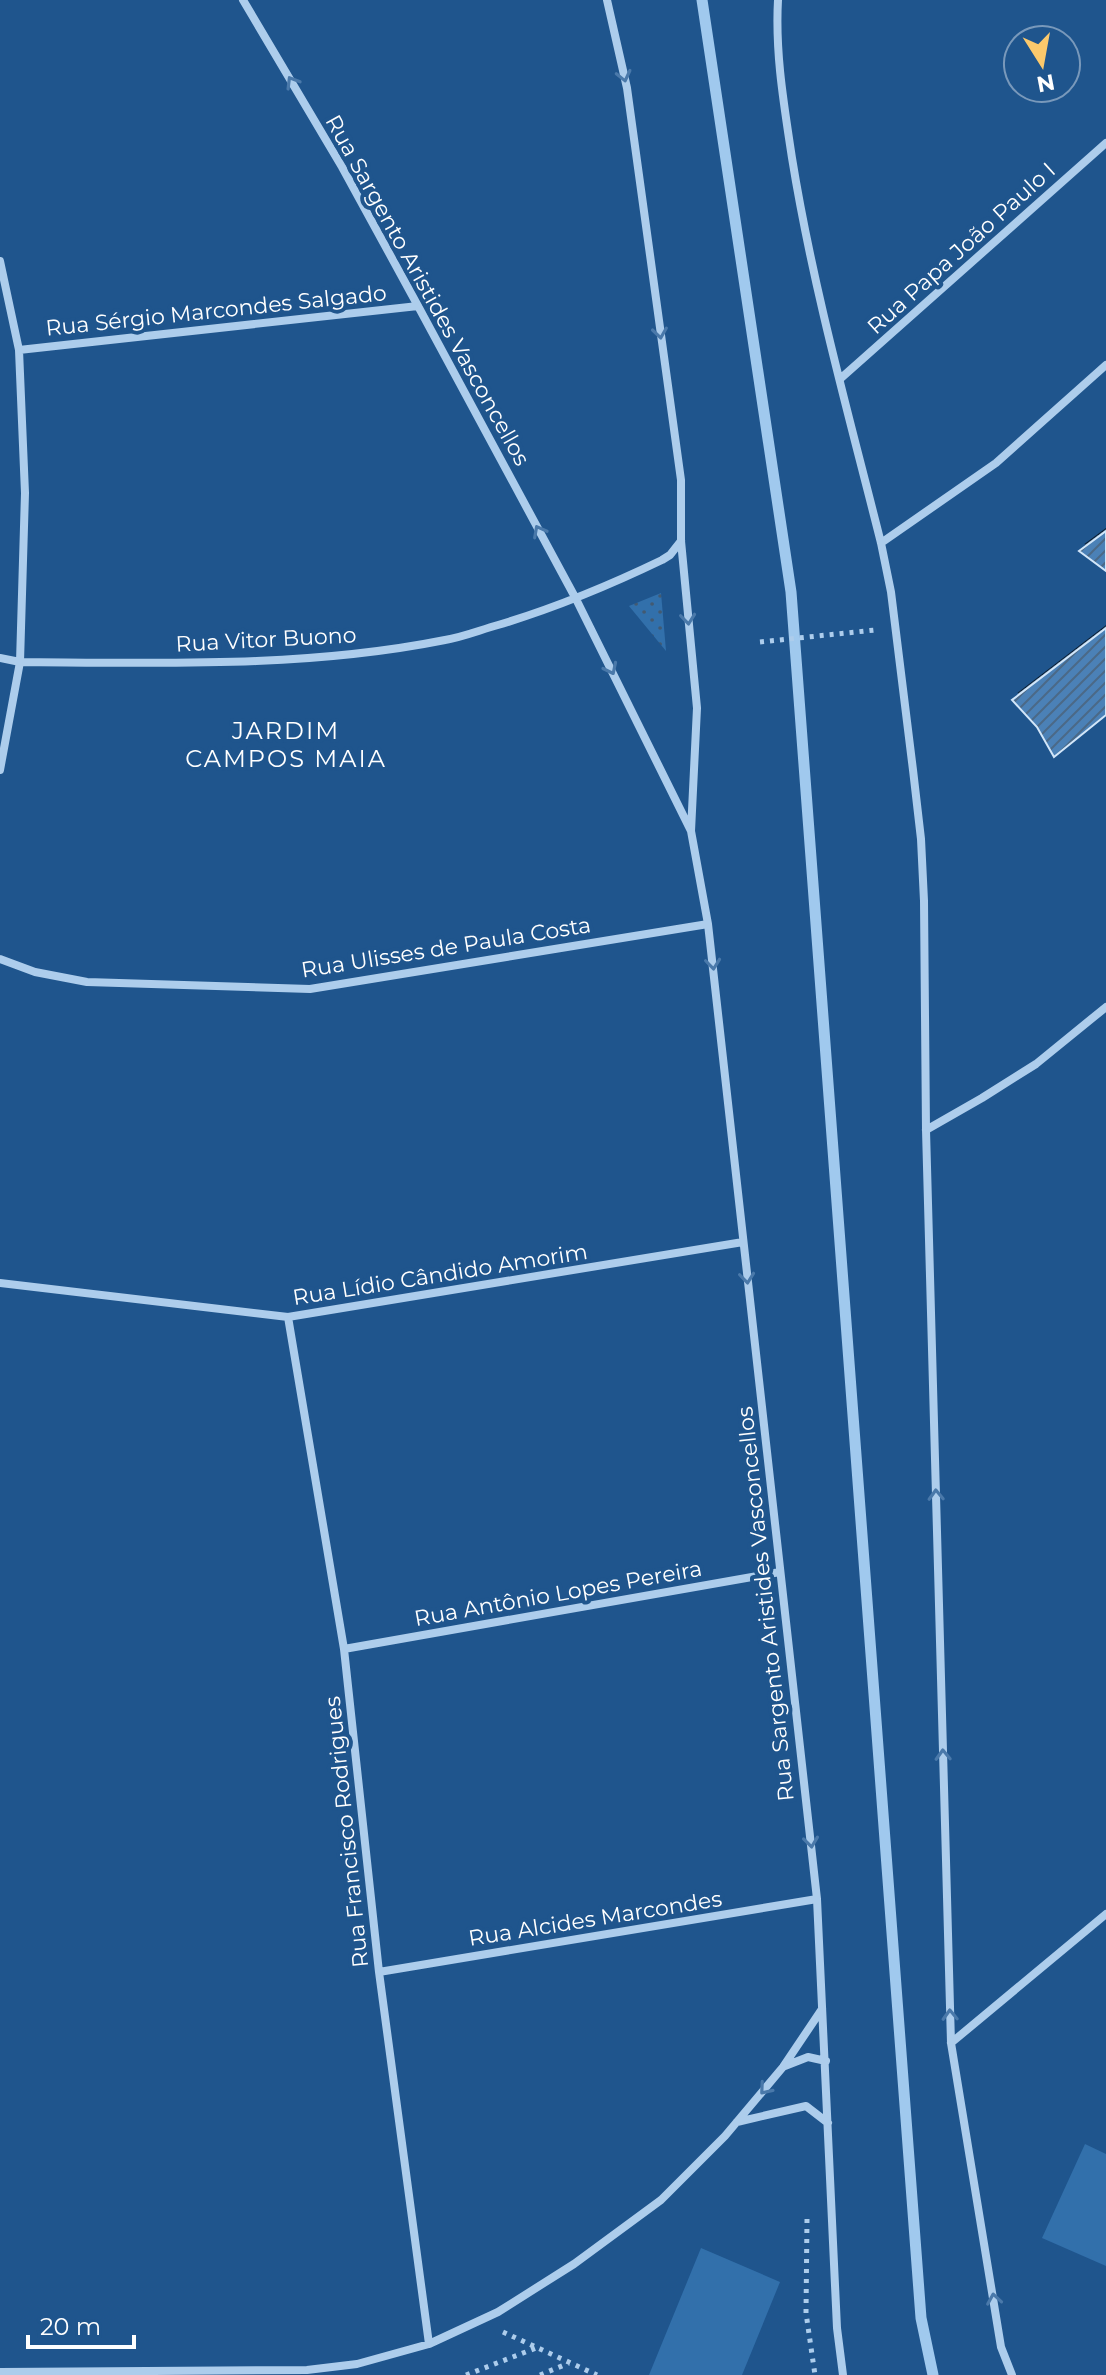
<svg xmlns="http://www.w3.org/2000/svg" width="1106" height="2375" font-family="Montserrat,sans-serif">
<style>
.grass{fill:url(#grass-dots)}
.pitch{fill:#3270ab}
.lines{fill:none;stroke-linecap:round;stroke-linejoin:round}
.stream{stroke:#a0c9ee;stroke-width:11}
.building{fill:url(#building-hatch);stroke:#d2e6f9;stroke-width:2;filter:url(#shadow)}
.path{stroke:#adcdec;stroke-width:5;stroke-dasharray:4 6;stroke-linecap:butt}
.street{stroke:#adcdec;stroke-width:8}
.oneway{stroke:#4a79aa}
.labels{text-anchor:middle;stroke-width:8;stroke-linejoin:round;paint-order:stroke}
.street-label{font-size:22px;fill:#fff;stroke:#1f558d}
.neighbourhood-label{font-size:24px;letter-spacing:2px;fill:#fff;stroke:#1f558d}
</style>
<defs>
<pattern id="grass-dots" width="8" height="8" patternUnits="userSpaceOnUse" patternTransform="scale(2)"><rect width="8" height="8" fill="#3270ab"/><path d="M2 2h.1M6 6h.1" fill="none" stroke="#425a72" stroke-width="1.8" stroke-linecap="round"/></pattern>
<pattern id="building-hatch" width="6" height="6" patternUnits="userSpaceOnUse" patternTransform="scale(2)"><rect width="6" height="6" fill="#4b81b7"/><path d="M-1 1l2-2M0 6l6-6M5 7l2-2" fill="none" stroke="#4b6987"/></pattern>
<filter id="shadow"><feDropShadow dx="7" dy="-7" stdDeviation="0" flood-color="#0009"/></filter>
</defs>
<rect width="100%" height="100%" fill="#1f558d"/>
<!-- grass -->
<path class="grass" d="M 661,593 L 666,651 L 629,606 Z"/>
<!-- pitch -->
<path class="pitch" d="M 1085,2144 L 1106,2154 L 1106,2266 L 1042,2238 Z
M 701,2248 L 780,2282 L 742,2375 L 649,2375 Z"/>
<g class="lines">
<!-- stream -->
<path class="stream" d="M 702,0 L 791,592 L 921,2318 L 933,2375"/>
</g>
<!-- building -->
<path class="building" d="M 1106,531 L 1106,571 L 1079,551 Z
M 1106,628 L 1106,715 L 1054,757 L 1037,727 L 1012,700 Z"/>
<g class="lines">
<!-- path -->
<path class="path" d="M 760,642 L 875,630
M 807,2219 L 806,2313 L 815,2375
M 503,2332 L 597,2375
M 466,2375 L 536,2348
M 540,2375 L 569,2363"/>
<!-- street -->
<path class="street" d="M 243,0 L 342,167 L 418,306 L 576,599 L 691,831
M 607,0 L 627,88 L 681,480 L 681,541 L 697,708 L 691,831 L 708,924 L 817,1899 L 837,2328 L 843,2375
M 778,0 C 775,53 784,105 792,158 C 813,288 849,416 881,543 L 891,592 L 913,770 L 921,839 L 924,901 L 926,1130 L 951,2043 L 1001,2347 L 1012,2375
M 0,261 L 19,350 L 25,493 L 20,662 L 0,770
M 19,350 L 418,306
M 840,379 L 1106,143
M 881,543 L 996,463 L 1106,365
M 0,658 L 20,662 C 162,663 305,668 445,640 C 463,637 480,630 498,625 C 555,608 608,586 662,560 L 670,555 L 681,541
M 0,959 L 35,972 L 87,982 L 310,989 L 708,924
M 926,1130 L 982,1098 L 1036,1064 L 1106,1007
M 0,1283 L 288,1317 L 743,1242
M 288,1317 L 344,1649 L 379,1972 L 429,2344
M 344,1649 L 780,1572
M 379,1972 L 817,1899
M 951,2043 L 1106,1914
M 785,2066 L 808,2057 L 826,2061
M 737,2122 L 806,2106 L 828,2123
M 0,2372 L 307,2370 L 357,2364 L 429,2344 L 498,2312 L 574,2264 L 661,2200 L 725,2136 L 783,2067 L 822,2009"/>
</g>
<!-- one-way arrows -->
<defs><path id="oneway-chevron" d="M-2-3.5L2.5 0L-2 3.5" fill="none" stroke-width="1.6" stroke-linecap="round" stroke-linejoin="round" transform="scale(2)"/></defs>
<g class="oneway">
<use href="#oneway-chevron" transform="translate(624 76) rotate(77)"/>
<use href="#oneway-chevron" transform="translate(292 82) rotate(-121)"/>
<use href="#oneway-chevron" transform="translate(660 333) rotate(82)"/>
<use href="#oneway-chevron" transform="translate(539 531) rotate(-118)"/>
<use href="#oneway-chevron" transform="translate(688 619) rotate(84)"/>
<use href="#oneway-chevron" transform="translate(611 669) rotate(64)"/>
<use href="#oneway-chevron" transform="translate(713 964) rotate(84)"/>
<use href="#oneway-chevron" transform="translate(747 1278) rotate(84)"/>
<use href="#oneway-chevron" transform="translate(936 1495) rotate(-92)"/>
<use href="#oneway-chevron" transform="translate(943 1755) rotate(-92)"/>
<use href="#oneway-chevron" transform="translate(811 1842) rotate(83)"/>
<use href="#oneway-chevron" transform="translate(950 2015) rotate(-92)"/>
<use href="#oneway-chevron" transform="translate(765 2089) rotate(130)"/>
<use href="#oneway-chevron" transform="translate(994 2299) rotate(-99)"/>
</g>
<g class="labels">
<!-- street labels -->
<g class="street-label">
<text transform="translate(961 248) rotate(-42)" y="8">Rua Papa João Paulo I</text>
<text transform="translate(428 290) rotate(61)" y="8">Rua Sargento Aristides Vasconcellos</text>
<text transform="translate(216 310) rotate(-6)" y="8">Rua Sérgio Marcondes Salgado</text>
<text transform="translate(266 639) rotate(-3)" y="8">Rua Vitor Buono</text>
<text transform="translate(446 947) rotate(-9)" y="8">Rua Ulisses de Paula Costa</text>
<text transform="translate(440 1274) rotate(-9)" y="8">Rua Lídio Cândido Amorim</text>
<text transform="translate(558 1593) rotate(-10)" y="8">Rua Antônio Lopes Pereira</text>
<text transform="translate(765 1604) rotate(-96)" y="8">Rua Sargento Aristides Vasconcellos</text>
<text transform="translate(346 1832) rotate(-96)" y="8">Rua Francisco Rodrigues</text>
<text transform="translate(595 1918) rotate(-9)" y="8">Rua Alcides Marcondes</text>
</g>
<!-- neighbourhood labels -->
<g class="neighbourhood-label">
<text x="286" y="739">JARDIM<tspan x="286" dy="28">CAMPOS MAIA</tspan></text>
</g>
</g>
<!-- north arrow -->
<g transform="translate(1042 64) rotate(169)"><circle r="38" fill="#1f558d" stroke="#7999bb" stroke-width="2"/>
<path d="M0-6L14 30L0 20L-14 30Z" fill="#fbc96c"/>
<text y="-12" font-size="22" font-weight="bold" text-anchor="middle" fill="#ffffff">N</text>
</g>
<!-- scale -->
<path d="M28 2335v12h106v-12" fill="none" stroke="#ffffff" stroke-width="4"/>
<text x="40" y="2335" font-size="24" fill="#ffffff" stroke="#1f558d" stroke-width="6" paint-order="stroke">20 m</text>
</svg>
